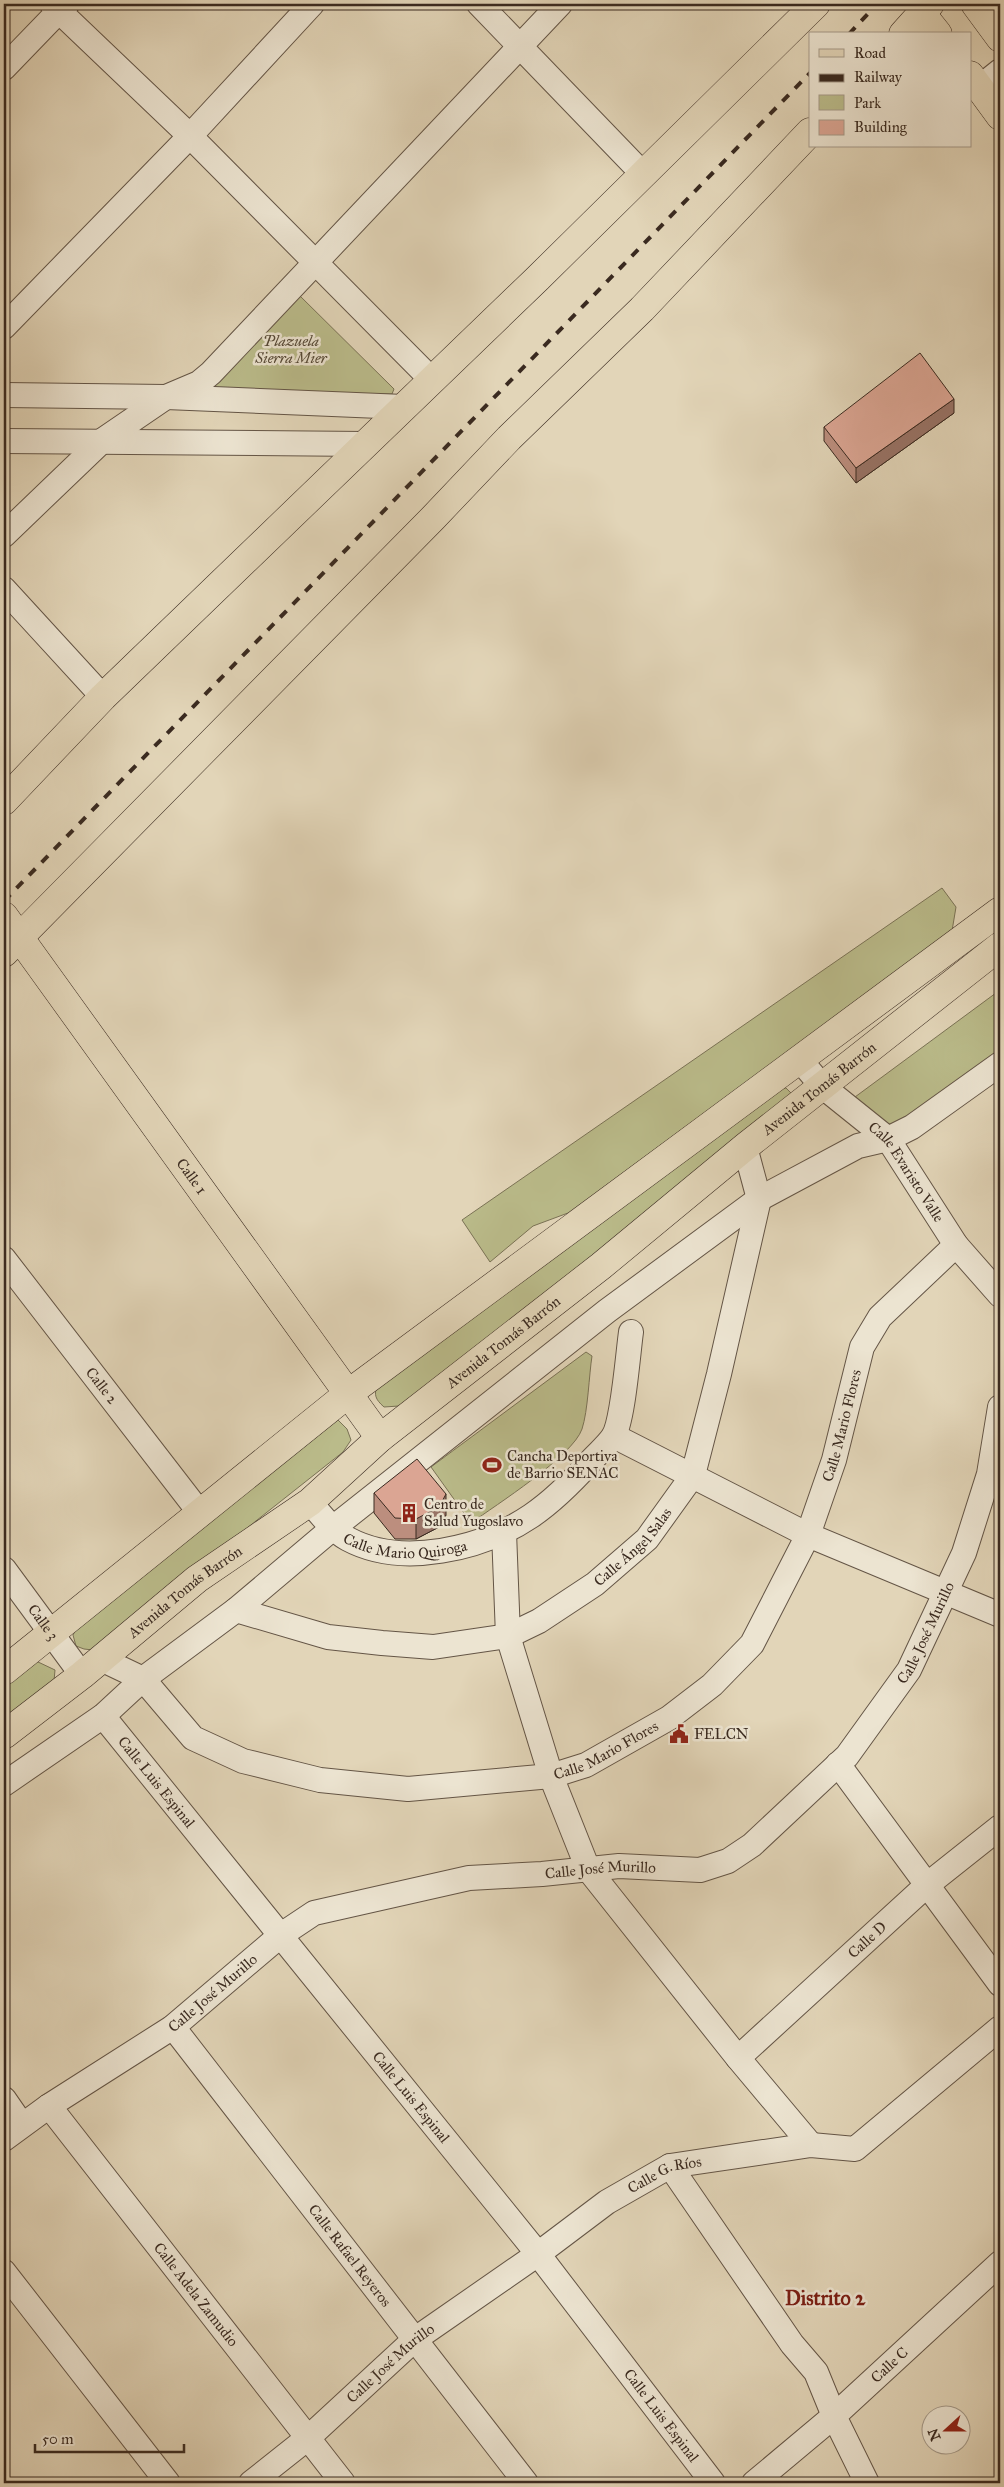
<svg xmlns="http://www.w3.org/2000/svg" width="1004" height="2487" font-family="'IM FELL Great Primer',serif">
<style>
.green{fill:#babb8a;stroke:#7a7255}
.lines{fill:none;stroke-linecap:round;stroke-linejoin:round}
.minor-casing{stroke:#645546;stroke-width:26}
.major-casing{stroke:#3a2a20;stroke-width:29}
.minor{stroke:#ece4d1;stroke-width:24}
.major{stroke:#e2d5b8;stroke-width:28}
.rail{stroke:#3a2a20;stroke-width:4;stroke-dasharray:9 9;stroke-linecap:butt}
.wall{fill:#bc8e7e;stroke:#3a2a20}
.shaded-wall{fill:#997467;stroke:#3a2a20}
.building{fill:#dba593;stroke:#3a2a20}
.labels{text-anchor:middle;stroke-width:5;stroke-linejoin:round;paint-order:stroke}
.park-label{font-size:15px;font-style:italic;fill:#544735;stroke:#ece4d1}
.street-label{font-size:15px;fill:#3a2a20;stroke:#ece4d1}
.poi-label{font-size:15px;fill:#3a2a20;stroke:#ece4d1;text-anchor:start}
.district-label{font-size:20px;font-weight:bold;fill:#7a1f14;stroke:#ece4d1}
</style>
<rect width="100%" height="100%" fill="#e2d5b8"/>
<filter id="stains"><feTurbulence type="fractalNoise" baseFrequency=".004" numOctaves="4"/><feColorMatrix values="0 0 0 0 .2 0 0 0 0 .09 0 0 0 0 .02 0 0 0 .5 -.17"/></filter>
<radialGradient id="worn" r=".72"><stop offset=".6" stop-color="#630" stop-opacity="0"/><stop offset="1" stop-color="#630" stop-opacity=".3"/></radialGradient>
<!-- green -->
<path class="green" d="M 296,292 L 394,389 L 392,394 L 202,395 Z
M 942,888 L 956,907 L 952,931 L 568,1213 L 533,1226 L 490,1262 L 462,1220 Z
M 1000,990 L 1000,1066 L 900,1140 L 855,1097 Z
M 786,1088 L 792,1094 L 795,1102 L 399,1406 L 384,1407 C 375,1399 374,1395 377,1385 L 775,1089 Z
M 586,1352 L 592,1356 C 589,1375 588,1411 582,1429 C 573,1456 496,1505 471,1523 L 431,1467 Z
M 338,1420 L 347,1429 L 351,1440 L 343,1452 L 93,1650 L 84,1649 L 76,1646 L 73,1635 L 78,1626 Z
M 36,1661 L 55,1670 L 54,1681 L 4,1722 L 4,1685 Z"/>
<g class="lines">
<!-- minor casing -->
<g class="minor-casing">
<g id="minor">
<path d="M 67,4 L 59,11 L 190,136 L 431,379"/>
<path d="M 479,4 L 642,173"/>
<path d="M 4,68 L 59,11 L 52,4"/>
<path d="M 980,87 L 1000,71"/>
<path d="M 4,327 L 190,136 L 312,4"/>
<path d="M 4,395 L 166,397 L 404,407"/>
<path d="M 4,441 L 366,444"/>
<path d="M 4,535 L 103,440 L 166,397 L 199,383 L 211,373 L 560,4"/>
<path d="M 4,589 L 103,697"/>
<path id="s1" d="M 800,1060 L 822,1086 L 888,1139 L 956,1245 L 1000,1295"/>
<path id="s2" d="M 4,1259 L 200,1513"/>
<path d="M 614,1436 L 808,1535 L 1000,1615"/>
<path id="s3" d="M 310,1502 C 321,1515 332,1530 348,1539 C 402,1568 482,1549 531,1516 C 553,1501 572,1482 590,1462 C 597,1454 607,1446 613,1437 C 623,1422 628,1353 631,1332"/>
<path d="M 504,1532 L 508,1636 L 551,1776 L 588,1869 L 738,2058 L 811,2145"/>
<path id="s4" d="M 4,1569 L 82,1675"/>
<path id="s5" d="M 236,1610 L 328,1637 L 382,1643 L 433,1647 L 508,1636 L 539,1621 L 595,1584 L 647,1539 L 693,1475 L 719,1374 L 759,1199 L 745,1147"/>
<path id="s6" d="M 101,1659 L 143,1679 L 193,1738 L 243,1761 L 320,1780 L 408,1789 L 551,1776 L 586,1765 L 669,1718 L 712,1685 L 752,1644 L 808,1535 L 834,1460 L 862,1347 L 880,1317 L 956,1245"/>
<path id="s7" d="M 103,1716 L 538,2254 L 713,2483"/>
<path d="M 838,1764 L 1000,1984"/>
<path d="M 4,1784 L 103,1716 L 143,1679 L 236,1610 L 333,1528 L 607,1311 L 759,1199 L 858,1146 L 888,1139 L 912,1127 L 1000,1064"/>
<path id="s8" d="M 173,2027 L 526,2483"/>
<path id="s9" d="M 738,2058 L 927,1885 L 1000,1827"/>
<path d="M 4,2099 L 22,2125"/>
<path id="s10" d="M 49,2106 L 343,2483"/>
<path id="s11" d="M 4,2139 L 49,2106 L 173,2027 L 281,1935 L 314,1913 L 469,1878 L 542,1874 L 619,1866 L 700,1870 L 728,1861 L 752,1845 L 847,1756 L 909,1670 L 964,1553 L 989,1474 L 1000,1407"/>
<path d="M 670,2166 L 792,2344 L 816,2372 L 834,2416 L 754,2483"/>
<path d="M 4,2272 L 168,2483"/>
<path id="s12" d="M 251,2483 L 309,2437 L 414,2340 L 538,2254 L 607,2202 L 670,2166 L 811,2145 L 855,2149 L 1000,2028"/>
<path id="s13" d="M 867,2483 L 834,2416 L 1000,2263"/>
</g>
</g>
<!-- major casing -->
<g class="major-casing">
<g id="major">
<path d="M 922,4 L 922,14 L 938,34"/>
<path d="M 975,4 L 1000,38"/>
<path d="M 903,34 L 930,4"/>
<path d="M 970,75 L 1000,116"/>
<path d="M 4,801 L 103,697 L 537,279 L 816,4"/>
<path id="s14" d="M 4,916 L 380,1438"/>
<path d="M 4,953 L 433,518 L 509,438 L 642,309 L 810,132"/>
<path d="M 4,1671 L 349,1393 L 1000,911"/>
<path id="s15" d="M 4,1735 L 82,1675 L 197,1579 L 310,1502 L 380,1438 L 601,1266 L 745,1147 L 1000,946"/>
</g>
</g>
<!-- minor -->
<use href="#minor" class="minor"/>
<!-- major -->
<use href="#major" class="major"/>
<!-- rail -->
<path class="rail" d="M 849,34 L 877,4
M 4,901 L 810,73"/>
</g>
<!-- wall -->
<path class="wall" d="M 954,413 L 856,483 L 824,441 L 824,427 Z
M 374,1493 L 446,1515 L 439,1527 L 416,1539 L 395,1539 L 374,1513 Z"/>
<!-- shaded-wall -->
<path class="shaded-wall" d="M 954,399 L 954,413 L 856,483 L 856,468 Z
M 446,1494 L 446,1515 L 439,1527 L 416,1539 L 416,1519 Z"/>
<!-- building -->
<path class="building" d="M 920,353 L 954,399 L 856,468 L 824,427 Z
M 417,1459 L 446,1494 L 439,1507 L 416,1519 L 395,1518 L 374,1493 Z"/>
<!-- icons -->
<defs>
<g id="stadium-bare" transform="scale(1.5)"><path d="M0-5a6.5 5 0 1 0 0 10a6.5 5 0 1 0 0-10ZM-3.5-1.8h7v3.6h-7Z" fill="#8f2418" stroke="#ece4d1" stroke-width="2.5" paint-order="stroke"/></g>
<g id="building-bare" transform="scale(1.5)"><path d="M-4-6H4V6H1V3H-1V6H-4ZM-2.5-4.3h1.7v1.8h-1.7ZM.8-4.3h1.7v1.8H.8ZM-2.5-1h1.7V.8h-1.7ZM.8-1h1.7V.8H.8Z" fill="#8f2418" stroke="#ece4d1" stroke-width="2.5" paint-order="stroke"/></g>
<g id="civic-bare" transform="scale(1.5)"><path d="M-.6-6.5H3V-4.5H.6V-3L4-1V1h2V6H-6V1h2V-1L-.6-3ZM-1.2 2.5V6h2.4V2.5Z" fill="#8f2418" stroke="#ece4d1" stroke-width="2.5" paint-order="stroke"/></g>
</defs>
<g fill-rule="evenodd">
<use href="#stadium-bare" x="492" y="1465"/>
<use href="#building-bare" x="409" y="1513"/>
<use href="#civic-bare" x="679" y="1734"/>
</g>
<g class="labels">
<!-- park labels -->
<g class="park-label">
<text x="291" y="346">Plazuela<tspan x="291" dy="17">Sierra Mier</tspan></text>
</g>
<!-- street labels -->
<g class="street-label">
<text dy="5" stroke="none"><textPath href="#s15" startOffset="1041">Avenida Tomás Barrón</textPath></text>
<text dy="5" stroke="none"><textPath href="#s1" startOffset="156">Calle Evaristo Valle</textPath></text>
<text dy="5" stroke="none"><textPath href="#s14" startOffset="321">Calle 1</textPath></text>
<text dy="5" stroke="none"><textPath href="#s15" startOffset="636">Avenida Tomás Barrón</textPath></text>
<text dy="5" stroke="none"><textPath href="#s2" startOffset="160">Calle 2</textPath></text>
<text dy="5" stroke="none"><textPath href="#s6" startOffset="971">Calle Mario Flores</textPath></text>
<text dy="5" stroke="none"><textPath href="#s3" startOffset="112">Calle Mario Quiroga</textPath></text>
<text dy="5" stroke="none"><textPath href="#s5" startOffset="432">Calle Ángel Salas</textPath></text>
<text dy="5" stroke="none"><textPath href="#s15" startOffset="231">Avenida Tomás Barrón</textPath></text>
<text dy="5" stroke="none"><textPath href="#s4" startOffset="66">Calle 3</textPath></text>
<text dy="5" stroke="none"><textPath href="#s11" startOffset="1110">Calle José Murillo</textPath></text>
<text dy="5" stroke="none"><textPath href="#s6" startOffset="551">Calle Mario Flores</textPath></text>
<text dy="5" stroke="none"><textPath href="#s7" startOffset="85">Calle Luis Espinal</textPath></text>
<text dy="5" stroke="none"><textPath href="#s11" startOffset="675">Calle José Murillo</textPath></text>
<text dy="5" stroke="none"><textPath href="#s9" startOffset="175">Calle D</textPath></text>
<text dy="5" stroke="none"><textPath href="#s11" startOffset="255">Calle José Murillo</textPath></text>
<text dy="5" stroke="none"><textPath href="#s7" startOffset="490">Calle Luis Espinal</textPath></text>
<text dy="5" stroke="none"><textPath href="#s12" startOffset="519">Calle G. Ríos</textPath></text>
<text dy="5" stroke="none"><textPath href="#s8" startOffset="289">Calle Rafael Reyeros</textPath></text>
<text dy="5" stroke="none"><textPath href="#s10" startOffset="239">Calle Adela Zamudio</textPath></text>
<text dy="5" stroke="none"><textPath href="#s12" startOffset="184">Calle José Murillo</textPath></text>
<text dy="5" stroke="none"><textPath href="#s13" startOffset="150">Calle C</textPath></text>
<text dy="5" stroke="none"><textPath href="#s7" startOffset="895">Calle Luis Espinal</textPath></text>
</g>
<!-- poi labels -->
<g class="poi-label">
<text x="507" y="1461">Cancha Deportiva<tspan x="507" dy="17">de Barrio SENAC</tspan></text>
<text x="424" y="1509">Centro de<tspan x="424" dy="17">Salud Yugoslavo</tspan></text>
<text x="694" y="1739">FELCN</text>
</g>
<!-- district labels -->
<g class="district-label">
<text x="825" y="2305">Distrito 2</text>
</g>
</g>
<!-- margin -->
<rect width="1004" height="2487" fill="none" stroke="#e2d5b8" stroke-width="20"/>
<rect x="5" y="5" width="994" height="2477" fill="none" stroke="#3a2a20" stroke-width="2.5"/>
<rect x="10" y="10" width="984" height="2467" fill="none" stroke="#3a2a20"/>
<!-- legend -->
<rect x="809" y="32" width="162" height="115" fill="#ece4d1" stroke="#a59a8a"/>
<rect x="819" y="49" width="25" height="8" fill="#e2d5b8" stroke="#a59a8a"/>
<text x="854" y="58" font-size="15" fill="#3a2a20">Road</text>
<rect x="819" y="74" width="25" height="8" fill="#3a2a20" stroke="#a59a8a"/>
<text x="854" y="82" font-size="15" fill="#3a2a20">Railway</text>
<rect x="819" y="95" width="25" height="15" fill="#babb8a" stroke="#a59a8a"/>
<text x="854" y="108" font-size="15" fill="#3a2a20">Park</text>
<rect x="819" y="120" width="25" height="15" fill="#dba593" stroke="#a59a8a"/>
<text x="854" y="132" font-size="15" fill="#3a2a20">Building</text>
<!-- north arrow -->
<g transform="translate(946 2430) rotate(249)"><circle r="24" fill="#ece4d1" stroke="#a59a8a"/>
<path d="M0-4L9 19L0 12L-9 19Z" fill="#8f2418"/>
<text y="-8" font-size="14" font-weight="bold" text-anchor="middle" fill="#3a2a20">N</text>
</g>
<!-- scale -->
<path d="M35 2444v8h149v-8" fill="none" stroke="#3a2a20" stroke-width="2.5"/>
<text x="42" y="2444" font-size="15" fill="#3a2a20" stroke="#ece4d1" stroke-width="4" paint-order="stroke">50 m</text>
<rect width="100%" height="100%" filter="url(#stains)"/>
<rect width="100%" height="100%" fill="url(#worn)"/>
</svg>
